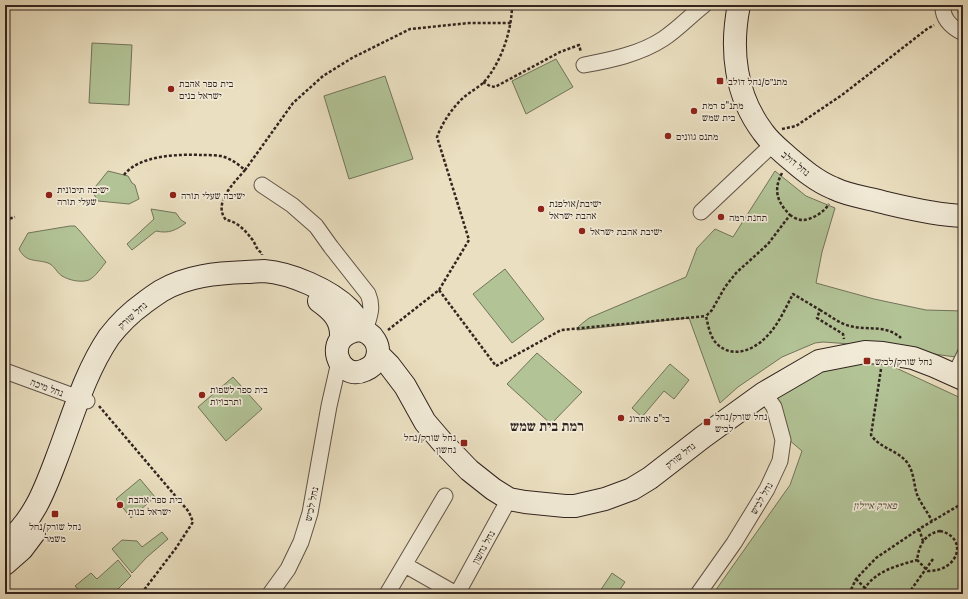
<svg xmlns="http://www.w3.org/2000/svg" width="968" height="599" font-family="'Libre Caslon Text','Frank Ruhl Libre',serif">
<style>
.green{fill:#b2c396;stroke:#72745a}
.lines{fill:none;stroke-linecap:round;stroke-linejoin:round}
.lane-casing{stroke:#605347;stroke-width:10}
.street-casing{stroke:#605347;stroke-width:17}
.secondary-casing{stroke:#32241f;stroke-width:24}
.path{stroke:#32241f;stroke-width:2.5;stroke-dasharray:3 2;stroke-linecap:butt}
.lane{stroke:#f1ead6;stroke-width:8}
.street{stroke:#f1ead6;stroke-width:15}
.secondary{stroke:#f1ead6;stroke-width:22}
.path-bridge{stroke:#32241f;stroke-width:2.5;stroke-dasharray:3 2;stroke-linecap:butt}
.poi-dot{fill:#8f2418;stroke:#f1ead6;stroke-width:1.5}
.labels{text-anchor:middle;stroke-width:3.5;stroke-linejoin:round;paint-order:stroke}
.poi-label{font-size:10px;fill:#32241f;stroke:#f1ead6;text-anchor:start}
.street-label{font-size:10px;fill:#32241f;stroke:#f1ead6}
.park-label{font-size:10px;font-style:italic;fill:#524c3d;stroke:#f1ead6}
.district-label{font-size:14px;font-weight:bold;fill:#32241f;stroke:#f1ead6}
</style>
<rect width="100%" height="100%" fill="#eadfc0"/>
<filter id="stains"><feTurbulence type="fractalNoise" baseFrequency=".005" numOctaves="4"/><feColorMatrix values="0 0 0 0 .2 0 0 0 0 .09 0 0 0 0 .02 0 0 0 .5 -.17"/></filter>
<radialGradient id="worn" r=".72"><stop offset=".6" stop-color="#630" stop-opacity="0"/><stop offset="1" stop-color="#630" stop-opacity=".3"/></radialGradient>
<!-- green -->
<path class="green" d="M 957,5 L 963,5 L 963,22 L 959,18 Z
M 92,43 L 132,45 L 129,105 L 89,103 Z
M 556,59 L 573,87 L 526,114 L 512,81 Z
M 385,76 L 413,159 L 349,179 L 324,96 Z
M 108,171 L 128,176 L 132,183 L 135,185 L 139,199 L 129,204 L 98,201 L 92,191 Z
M 775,171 L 806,196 L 835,208 L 822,252 L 816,283 L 874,299 L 926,310 L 963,311 L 963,345 L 956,357 L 865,345 L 823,342 L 815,343 L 782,357 L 738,387 L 720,403 L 689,318 L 577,330 L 579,326 L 589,318 L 686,277 L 697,248 L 715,229 L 733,237 Z
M 151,209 L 176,213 L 181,220 L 186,223 C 176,230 169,234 156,231 L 132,250 L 127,244 L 154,219 Z
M 70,226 L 75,226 L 79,230 L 106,262 C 102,267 95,277 89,280 C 80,283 69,280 62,276 C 57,273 54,265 48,263 C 36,259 26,263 19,249 L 28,233 Z
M 505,269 L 544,319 L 512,343 L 473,294 Z
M 537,353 L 582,392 L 551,424 L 507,384 Z
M 881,361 L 963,399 L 963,594 L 713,594 L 790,485 L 802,451 L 788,439 L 771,396 L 821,367 Z
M 670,364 L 689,380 L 674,399 L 664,391 L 642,417 L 632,408 Z
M 233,377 L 262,409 L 226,441 L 198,407 Z
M 140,479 L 155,497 L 131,518 L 116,499 Z
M 162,532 L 168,539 L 147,557 L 132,573 L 112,549 L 122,540 L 137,541 L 142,547 Z
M 118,560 L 131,576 L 113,594 L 82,594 L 75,586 L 91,573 L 97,579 Z
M 612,573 L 625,582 L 617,594 L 598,594 Z"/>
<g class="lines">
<!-- lane casing -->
<g class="lane-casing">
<path id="lane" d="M 952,372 L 963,350"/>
</g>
<!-- street casing -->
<g class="street-casing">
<path id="street" d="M 943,5 C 942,19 951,27 963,33
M 584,65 C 611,60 640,54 663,39 C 678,29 690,16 704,5
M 262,185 L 292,205 L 316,226 L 331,247 L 368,294 C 374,308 369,317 365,331
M 701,212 L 773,144
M 5,371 L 87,401
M 405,565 L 456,594
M 270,594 L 288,569 L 301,542 L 310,513 L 329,406 L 339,362
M 387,594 L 445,496
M 457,594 L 509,499
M 698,594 L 734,543 L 767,489 L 780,461 L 783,440 L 774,407 L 764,393"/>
</g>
<!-- secondary casing -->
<g class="secondary-casing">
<path id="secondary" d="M 739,5 C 730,49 735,95 763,132 C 770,142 779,149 788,157 C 802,169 816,181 833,188 C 849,196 869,198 886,203 C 911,209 937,215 963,216
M 319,301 C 333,311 342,320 341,338
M 359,330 C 373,332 382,346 376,360 C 374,365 370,368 365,370 C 338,383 321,335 359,330 Z
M 378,354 L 389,365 L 405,386 L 425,422 L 443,443 L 469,470 L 493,489 L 509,499 L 525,502 L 565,506 L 575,506 L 605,499 L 632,489 L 650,478 L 703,437 L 764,393 L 819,361 L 865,352 L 883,353 L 913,358 L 934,366 L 963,379
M 5,544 C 33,521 44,492 56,460 C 72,419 84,374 109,337 C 119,324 130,313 144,303 C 149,299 155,295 161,291 C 186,276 217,273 246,272 C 252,272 258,271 264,271 C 291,273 330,290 349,309 C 355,315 360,324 365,331
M 5,564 L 22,549 L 34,533"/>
</g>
<!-- path -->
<path class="path" d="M 483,82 L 490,86 L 495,87 L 560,52 L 579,45 L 581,52
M 782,129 L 796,126 L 842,95 L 927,29 L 934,25
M 245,170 C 235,182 212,203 226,220 C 236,221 245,230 251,238 C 256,243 255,249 262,253 L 262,255
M 782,173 C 773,190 777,202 790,215 L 768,244 L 736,273 L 725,287 L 712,310 L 706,316 C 708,325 710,337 717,344 C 734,360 756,349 769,334 C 779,323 786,307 793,294 L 820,310 L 817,318 L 843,334 L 844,339
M 124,175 C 139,155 179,154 202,155 C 208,155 215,155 221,156 C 230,158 238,164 245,170 L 293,103 L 323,76 L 352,58 L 410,29 L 469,23 L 511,23
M 790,215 C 793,217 798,220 802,220 C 812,220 824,212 829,204
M 5,220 L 15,217
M 439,290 L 496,366 L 561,330 L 706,316
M 820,310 C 829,315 840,324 850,326 C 869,331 885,324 901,338
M 388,330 L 439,290 L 469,240 L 437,137 C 442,124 450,111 460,101 C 467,93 477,89 484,82 C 501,63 512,30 512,5
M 881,369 L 871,435 C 880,448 896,450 906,461 C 915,472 913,485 918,497 C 922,505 928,513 932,521
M 99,406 L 189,512 L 193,522 L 176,548 L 141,594
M 919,529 L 923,541
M 940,531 C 968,537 960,571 928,571 L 917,560 C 919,546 924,534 940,531 Z
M 856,579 L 865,588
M 849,594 L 856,579 L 876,558 L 919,529 L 963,503
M 862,594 C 871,572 896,566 917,560"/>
<!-- lane -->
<use href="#lane" class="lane"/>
<!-- street -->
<use href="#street" class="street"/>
<!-- secondary -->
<use href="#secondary" class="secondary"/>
<!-- path-bridge -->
<path class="path-bridge" d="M 908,594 L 933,559"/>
</g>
<!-- markers -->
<g class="poi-dot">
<rect x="716" y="77" width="8" height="8" rx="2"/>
<circle cx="171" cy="89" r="4"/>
<circle cx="694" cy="111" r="4"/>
<circle cx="668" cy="136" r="4"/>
<circle cx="49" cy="195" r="4"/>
<circle cx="173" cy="195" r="4"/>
<circle cx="541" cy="209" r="4"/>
<circle cx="721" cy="217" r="4"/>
<circle cx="582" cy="231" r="4"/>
<rect x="863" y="357" width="8" height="8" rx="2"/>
<circle cx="202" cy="395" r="4"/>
<circle cx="621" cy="418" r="4"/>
<rect x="703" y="418" width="8" height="8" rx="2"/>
<rect x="460" y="439" width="8" height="8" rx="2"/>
<circle cx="120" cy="505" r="4"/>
<rect x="51" y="510" width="8" height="8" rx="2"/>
</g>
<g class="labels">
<!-- poi labels -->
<g class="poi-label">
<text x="728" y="85">מתנ״ס/נחל דולב</text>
<text x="179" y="87">בית ספר אהבת<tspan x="179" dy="12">ישראל בנים</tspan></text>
<text x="702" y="109">מתנ"ס רמת<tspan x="702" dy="12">בית שמש</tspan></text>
<text x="676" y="140">מתנס גוונים</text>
<text x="57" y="193">ישיבה תיכונית<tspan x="57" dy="12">שעלי תורה</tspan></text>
<text x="181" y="199">ישיבה שעלי תורה</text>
<text x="549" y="207">ישיבת/אולפנת<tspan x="549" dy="12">אהבת ישראל</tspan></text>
<text x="729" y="221">תחנת רמה</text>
<text x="590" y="235">ישיבת אהבת ישראל</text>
<text x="875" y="365">נחל שורק/לכיש</text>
<text x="210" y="393">בית ספר לשפות<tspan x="210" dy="12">ותרבויות</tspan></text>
<text x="715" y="420">נחל שורק/נחל<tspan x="715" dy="12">לכיש</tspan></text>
<text x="629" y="422">בי"ס אתרוג</text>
<text x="456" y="441" text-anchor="end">נחל שורק/נחל<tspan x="456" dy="12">נחשון</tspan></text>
<text x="128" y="503">בית ספר אהבת<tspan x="128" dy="12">ישראל בנות</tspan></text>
<text x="55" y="530" text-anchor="middle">נחל שורק/נחל<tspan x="55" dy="12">משמר</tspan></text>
</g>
<!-- street labels -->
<g class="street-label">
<text transform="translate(796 163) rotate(39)" y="4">נחל דולב</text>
<text transform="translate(132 315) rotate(-42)" y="4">נחל שורק</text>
<text transform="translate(47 387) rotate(20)" y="4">נחל מיכה</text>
<text transform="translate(680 455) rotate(-38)" y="4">נחל שורק</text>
<text transform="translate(761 498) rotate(-60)" y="4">נחל לכיש</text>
<text transform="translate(311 504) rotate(-78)" y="4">נחל לכיש</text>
<text transform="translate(483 547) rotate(-61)" y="4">נחל נחשון</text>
</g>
<!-- park labels -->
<g class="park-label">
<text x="875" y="509">פארק איילון</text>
</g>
<!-- district labels -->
<g class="district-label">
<text x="547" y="431">רמת בית שמש</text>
</g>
</g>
<!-- margin -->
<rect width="968" height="599" fill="none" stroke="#eadfc0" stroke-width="20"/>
<rect x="6" y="6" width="956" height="587" fill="none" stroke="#32241f" stroke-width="2"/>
<rect x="10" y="10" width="948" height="579" fill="none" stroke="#32241f"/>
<rect width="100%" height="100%" filter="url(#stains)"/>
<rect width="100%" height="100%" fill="url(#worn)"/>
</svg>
